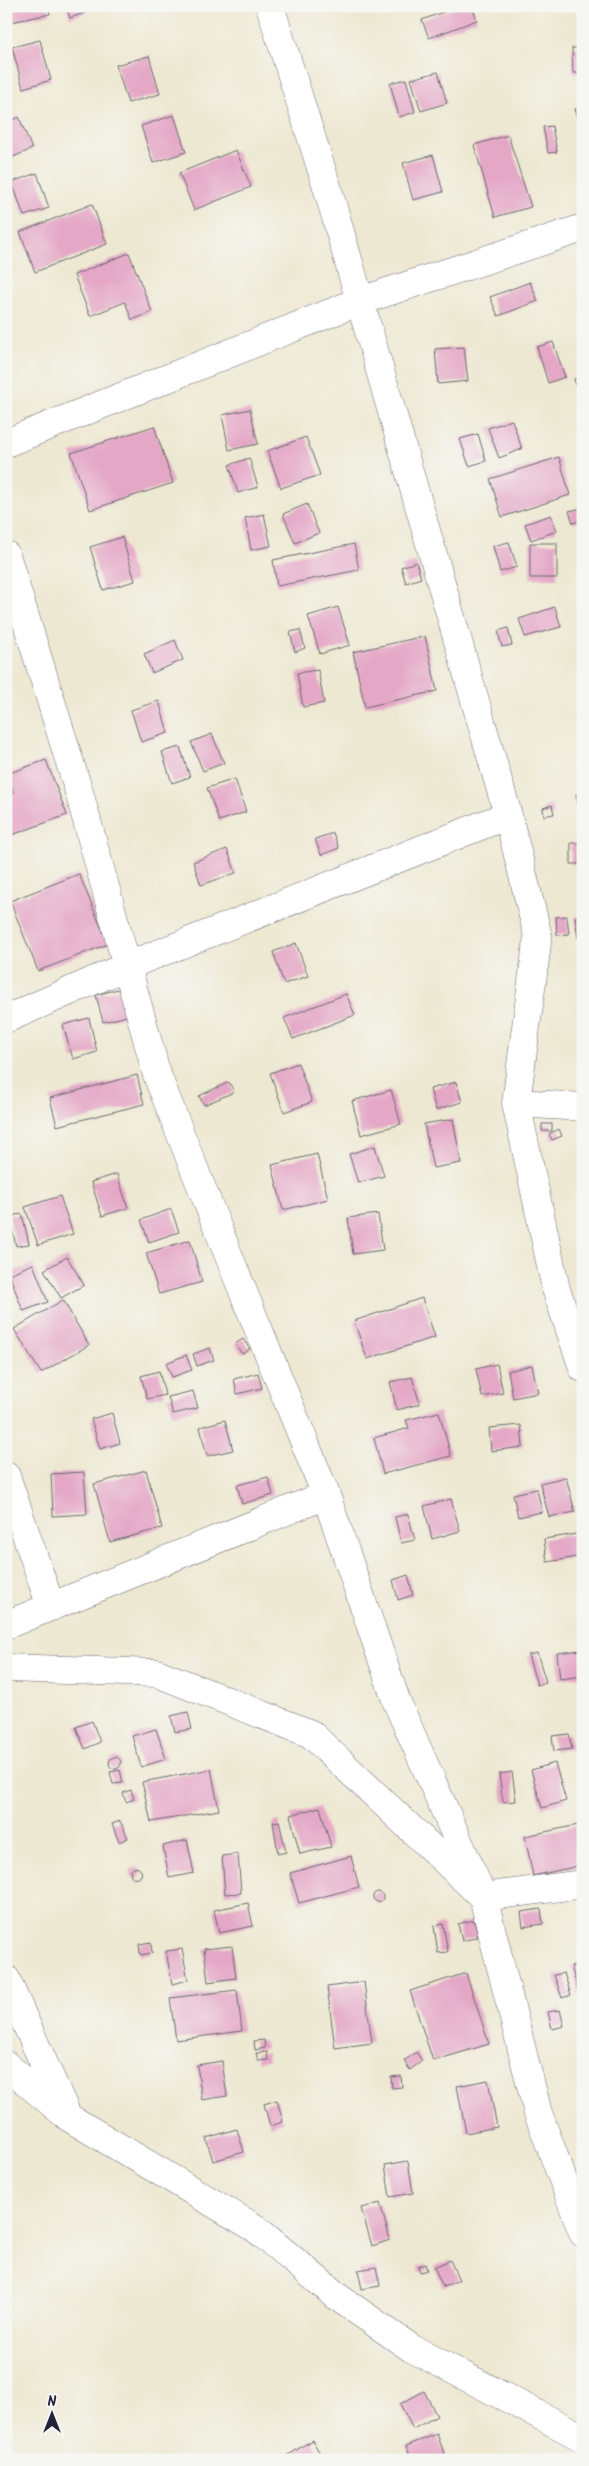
<svg xmlns="http://www.w3.org/2000/svg" width="589" height="2466" font-family="Kalam,sans-serif">
<style>
.building{fill:#e4a7c6}
.lines{fill:none;stroke-linecap:round;stroke-linejoin:round}
.minor-casing{stroke:#696770;stroke-width:29}
.minor{stroke:#fff;stroke-width:28}
</style>
<rect width="100%" height="100%" fill="#f6f6f2"/>
<filter id="ink" filterUnits="userSpaceOnUse"><feTurbulence type="fractalNoise" baseFrequency=".02" numOctaves="2"/><feDisplacementMap in="SourceGraphic" scale="10" xChannelSelector="R" yChannelSelector="G"/><feConvolveMatrix kernelMatrix="1 2 1 2 8 2 1 2 1" color-interpolation-filters="sRGB"/></filter>
<filter id="wash" filterUnits="userSpaceOnUse"><feTurbulence type="fractalNoise" baseFrequency=".0096" numOctaves="4" result="noise"/><feDisplacementMap in="SourceGraphic" scale="20" xChannelSelector="R" yChannelSelector="G"/><feGaussianBlur stdDeviation="1.12" result="paint"/><feColorMatrix in="noise" values="0 0 0 0 0 0 0 0 0 0 0 0 0 0 0 0 0 1.4 0 .05"/><feComposite in="paint" operator="in"/></filter>
<g filter="url(#wash)">
<rect width="100%" height="100%" fill="#ede8d1"/>
<g id="blocks">
<!-- building -->
<path class="building" d="M 6,6 L 48,6 L 50,14 L 6,23 Z
M 66,6 L 85,6 L 87,12 L 70,18 Z
M 459,6 L 472,6 L 477,20 L 429,38 L 422,20 Z
M 40,40 L 51,80 L 23,88 L 12,47 Z
M 572,48 L 583,48 L 583,73 L 573,73 Z
M 149,56 L 160,94 L 128,103 L 116,65 Z
M 438,72 L 447,103 L 421,111 L 411,79 Z
M 406,79 L 415,112 L 399,117 L 390,83 Z
M 583,107 L 583,132 L 582,132 L 575,109 Z
M 174,115 L 186,152 L 153,163 L 141,126 Z
M 19,117 L 32,149 L 6,160 L 6,123 Z
M 552,126 L 557,152 L 548,153 L 543,127 Z
M 508,135 L 531,207 L 495,217 L 474,145 Z
M 236,150 L 251,187 L 194,210 L 179,173 Z
M 433,155 L 443,192 L 413,200 L 403,163 Z
M 37,173 L 49,208 L 24,216 L 12,182 Z
M 92,204 L 107,244 L 35,272 L 20,232 Z
M 129,253 L 152,312 L 132,320 L 125,302 L 90,316 L 74,275 Z
M 530,282 L 538,301 L 498,316 L 490,297 Z
M 553,342 L 565,377 L 548,383 L 537,347 Z
M 464,347 L 468,381 L 438,384 L 435,349 Z
M 583,376 L 583,396 L 580,397 L 574,379 Z
M 250,409 L 258,444 L 229,450 L 222,415 Z
M 512,420 L 522,449 L 499,458 L 488,428 Z
M 154,426 L 173,483 L 90,510 L 71,453 Z
M 478,434 L 486,461 L 469,466 L 460,439 Z
M 306,437 L 320,475 L 281,488 L 267,451 Z
M 559,457 L 570,495 L 502,517 L 490,479 Z
M 249,458 L 258,487 L 238,493 L 229,465 Z
M 307,504 L 319,533 L 295,543 L 283,514 Z
M 582,508 L 583,520 L 573,523 L 569,511 Z
M 264,514 L 271,546 L 251,550 L 245,518 Z
M 551,515 L 557,531 L 531,540 L 525,524 Z
M 122,537 L 135,581 L 103,590 L 90,547 Z
M 509,542 L 517,567 L 500,572 L 493,546 Z
M 530,543 L 557,543 L 557,578 L 530,578 Z
M 354,544 L 359,570 L 277,586 L 273,560 Z
M 416,562 L 421,578 L 406,583 L 401,567 Z
M 338,607 L 350,645 L 320,654 L 308,616 Z
M 555,607 L 561,627 L 525,637 L 519,619 Z
M 508,628 L 512,645 L 502,647 L 498,631 Z
M 300,630 L 305,648 L 295,652 L 290,632 Z
M 425,636 L 437,691 L 365,707 L 353,652 Z
M 175,640 L 183,660 L 152,673 L 144,654 Z
M 318,670 L 324,703 L 303,707 L 297,673 Z
M 159,701 L 168,733 L 141,742 L 131,710 Z
M 212,734 L 224,763 L 203,771 L 191,742 Z
M 180,747 L 190,777 L 172,783 L 162,752 Z
M 46,760 L 67,815 L 9,836 L 6,827 L 6,796 L 14,793 L 7,774 Z
M 235,779 L 246,812 L 219,821 L 207,788 Z
M 583,793 L 583,805 L 578,806 L 576,794 Z
M 552,805 L 554,814 L 544,816 L 543,808 Z
M 333,833 L 339,848 L 321,855 L 315,839 Z
M 571,843 L 583,843 L 583,864 L 571,864 Z
M 227,849 L 236,873 L 201,885 L 193,862 Z
M 79,874 L 108,944 L 38,971 L 10,901 Z
M 567,916 L 569,934 L 557,935 L 556,917 Z
M 583,916 L 583,937 L 578,938 L 575,917 Z
M 296,943 L 308,976 L 284,984 L 273,952 Z
M 125,987 L 131,1015 L 103,1022 L 96,995 Z
M 346,994 L 355,1015 L 293,1039 L 284,1018 Z
M 89,1018 L 97,1052 L 73,1059 L 63,1025 Z
M 298,1063 L 312,1102 L 284,1112 L 270,1073 Z
M 137,1075 L 144,1104 L 57,1126 L 50,1098 Z
M 229,1082 L 234,1092 L 204,1105 L 199,1096 Z
M 456,1082 L 462,1102 L 436,1110 L 430,1089 Z
M 391,1090 L 401,1124 L 361,1135 L 352,1101 Z
M 453,1119 L 461,1163 L 433,1168 L 424,1124 Z
M 542,1124 L 552,1124 L 552,1131 L 542,1131 Z
M 559,1129 L 562,1136 L 552,1140 L 549,1134 Z
M 375,1146 L 384,1176 L 358,1183 L 349,1154 Z
M 317,1154 L 328,1199 L 283,1210 L 272,1165 Z
M 117,1174 L 128,1208 L 102,1216 L 91,1182 Z
M 60,1196 L 73,1234 L 38,1245 L 25,1207 Z
M 171,1209 L 179,1232 L 149,1242 L 141,1220 Z
M 22,1214 L 29,1244 L 16,1246 L 9,1216 Z
M 378,1214 L 383,1250 L 353,1254 L 348,1218 Z
M 190,1240 L 202,1282 L 159,1294 L 146,1253 Z
M 67,1257 L 84,1285 L 61,1298 L 44,1270 Z
M 33,1264 L 48,1302 L 23,1311 L 9,1274 Z
M 422,1298 L 435,1337 L 367,1359 L 354,1321 Z
M 63,1300 L 89,1345 L 41,1373 L 14,1329 Z
M 243,1339 L 250,1349 L 242,1354 L 235,1344 Z
M 210,1348 L 214,1360 L 197,1366 L 193,1354 Z
M 186,1355 L 192,1370 L 172,1377 L 166,1363 Z
M 497,1364 L 503,1393 L 482,1397 L 476,1369 Z
M 532,1365 L 538,1393 L 513,1398 L 508,1371 Z
M 159,1371 L 165,1395 L 147,1399 L 141,1376 Z
M 258,1373 L 262,1388 L 237,1394 L 234,1379 Z
M 412,1377 L 420,1404 L 397,1410 L 390,1382 Z
M 193,1391 L 198,1408 L 173,1414 L 168,1397 Z
M 439,1412 L 451,1456 L 383,1474 L 374,1438 L 409,1428 L 406,1420 Z
M 112,1413 L 120,1443 L 100,1449 L 91,1419 Z
M 225,1420 L 233,1450 L 207,1456 L 200,1427 Z
M 521,1425 L 523,1447 L 491,1451 L 489,1428 Z
M 146,1470 L 162,1528 L 110,1542 L 94,1484 Z
M 84,1472 L 87,1514 L 53,1516 L 51,1474 Z
M 268,1477 L 273,1495 L 242,1504 L 237,1485 Z
M 566,1477 L 575,1512 L 549,1517 L 540,1483 Z
M 537,1489 L 542,1512 L 518,1517 L 513,1494 Z
M 451,1499 L 460,1531 L 432,1539 L 424,1506 Z
M 408,1514 L 415,1540 L 401,1543 L 395,1517 Z
M 583,1533 L 583,1556 L 547,1562 L 544,1539 Z
M 408,1575 L 413,1595 L 398,1600 L 393,1580 Z
M 581,1650 L 583,1676 L 560,1679 L 557,1653 Z
M 537,1653 L 546,1682 L 537,1685 L 528,1655 Z
M 188,1712 L 192,1729 L 175,1732 L 171,1716 Z
M 583,1715 L 583,1731 L 582,1731 L 578,1716 Z
M 92,1721 L 100,1742 L 85,1749 L 76,1727 Z
M 156,1729 L 166,1759 L 141,1767 L 132,1736 Z
M 569,1734 L 572,1749 L 554,1751 L 552,1736 Z
M109 1763a6 6 0 1 1 12 0a6 6 0 1 1-12 0Z
M 555,1763 L 566,1801 L 542,1808 L 531,1770 Z
M 211,1769 L 219,1810 L 151,1822 L 142,1782 Z
M 120,1770 L 123,1783 L 113,1784 L 110,1772 Z
M 512,1772 L 516,1801 L 503,1802 L 499,1774 Z
M 131,1790 L 134,1799 L 126,1802 L 123,1793 Z
M 320,1807 L 331,1847 L 300,1854 L 290,1815 Z
M 120,1821 L 128,1838 L 119,1842 L 112,1824 Z
M 279,1821 L 286,1852 L 278,1854 L 273,1822 Z
M 583,1824 L 583,1865 L 533,1876 L 525,1836 Z
M 187,1840 L 194,1873 L 169,1878 L 163,1846 Z
M 238,1854 L 241,1893 L 225,1894 L 222,1856 Z
M 351,1856 L 359,1887 L 299,1903 L 290,1873 Z
M130.5 1873a5.5 5.5 0 1 1 11 0a5.5 5.5 0 1 1-11 0Z
M373 1897a5 5 0 1 1 10 0a5 5 0 1 1-10 0Z
M 248,1903 L 253,1926 L 219,1933 L 214,1910 Z
M 541,1909 L 543,1924 L 523,1927 L 521,1912 Z
M 474,1920 L 478,1937 L 462,1941 L 458,1924 Z
M 443,1924 L 448,1952 L 438,1953 L 434,1926 Z
M 151,1942 L 152,1953 L 140,1955 L 139,1944 Z
M 232,1946 L 236,1978 L 208,1982 L 204,1949 Z
M 182,1949 L 188,1980 L 172,1984 L 166,1951 Z
M 583,1962 L 583,1996 L 580,1997 L 571,1966 Z
M 466,1973 L 489,2044 L 433,2061 L 410,1991 Z
M 564,1973 L 571,1995 L 562,1998 L 554,1975 Z
M 364,1982 L 372,2043 L 335,2048 L 327,1987 Z
M 237,1990 L 242,2031 L 176,2040 L 170,1998 Z
M 560,2010 L 564,2026 L 552,2029 L 548,2012 Z
M 264,2040 L 265,2048 L 255,2050 L 254,2041 Z
M 267,2052 L 268,2060 L 258,2061 L 256,2053 Z
M 416,2052 L 422,2061 L 410,2070 L 404,2061 Z
M 222,2061 L 227,2096 L 202,2100 L 197,2065 Z
M 401,2076 L 402,2087 L 392,2088 L 391,2077 Z
M 488,2080 L 497,2127 L 466,2133 L 457,2086 Z
M 277,2100 L 283,2122 L 270,2126 L 264,2104 Z
M 237,2129 L 244,2152 L 213,2161 L 206,2138 Z
M 408,2161 L 413,2193 L 390,2197 L 385,2165 Z
M 380,2203 L 390,2240 L 372,2246 L 361,2208 Z
M 450,2260 L 459,2280 L 443,2287 L 434,2267 Z
M 425,2264 L 427,2270 L 420,2272 L 418,2266 Z
M 376,2267 L 380,2286 L 362,2289 L 358,2270 Z
M 424,2391 L 437,2416 L 413,2429 L 400,2404 Z
M 437,2434 L 447,2460 L 412,2460 L 406,2446 Z
M 312,2440 L 324,2460 L 290,2460 L 287,2456 Z"/>
</g>
</g>
<g filter="url(#ink)">
<use href="#blocks" fill-opacity="0" stroke="#696770" stroke-width="1"/>
<g class="lines">
<!-- minor casing -->
<g class="minor-casing">
<path id="minor" d="M 270,6 L 328,190 L 360,301 L 508,815 L 538,936 L 516,1103 L 556,1289 L 583,1368
M 6,443 L 360,301 L 583,228
M 6,555 L 79,792 L 157,1075 L 234,1269 L 326,1495 L 396,1700 L 483,1897 L 538,2113 L 583,2233
M 6,1019 L 127,966 L 508,815
M 516,1103 L 583,1107
M 6,1476 L 51,1607
M 6,1625 L 326,1495
M 6,1668 L 157,1673 L 311,1734 L 483,1897 L 583,1884
M 6,1979 L 68,2117 L 255,2228 L 339,2298 L 411,2348 L 583,2438
M 6,2065 L 62,2112"/>
</g>
<!-- minor -->
<use href="#minor" class="minor"/>
</g>
</g>
<!-- margin -->
<rect width="589" height="2466" fill="none" stroke="#f6f6f2" stroke-width="25"/>
<!-- north arrow -->
<g transform="translate(52 2414)" stroke="#f6f6f2" stroke-width="4" paint-order="stroke">
<path d="M0-4L9 19L0 12L-9 19Z" fill="#22223b"/>
<text y="-8" font-size="14" font-weight="bold" text-anchor="middle" fill="#22223b">N</text>
</g>
</svg>
